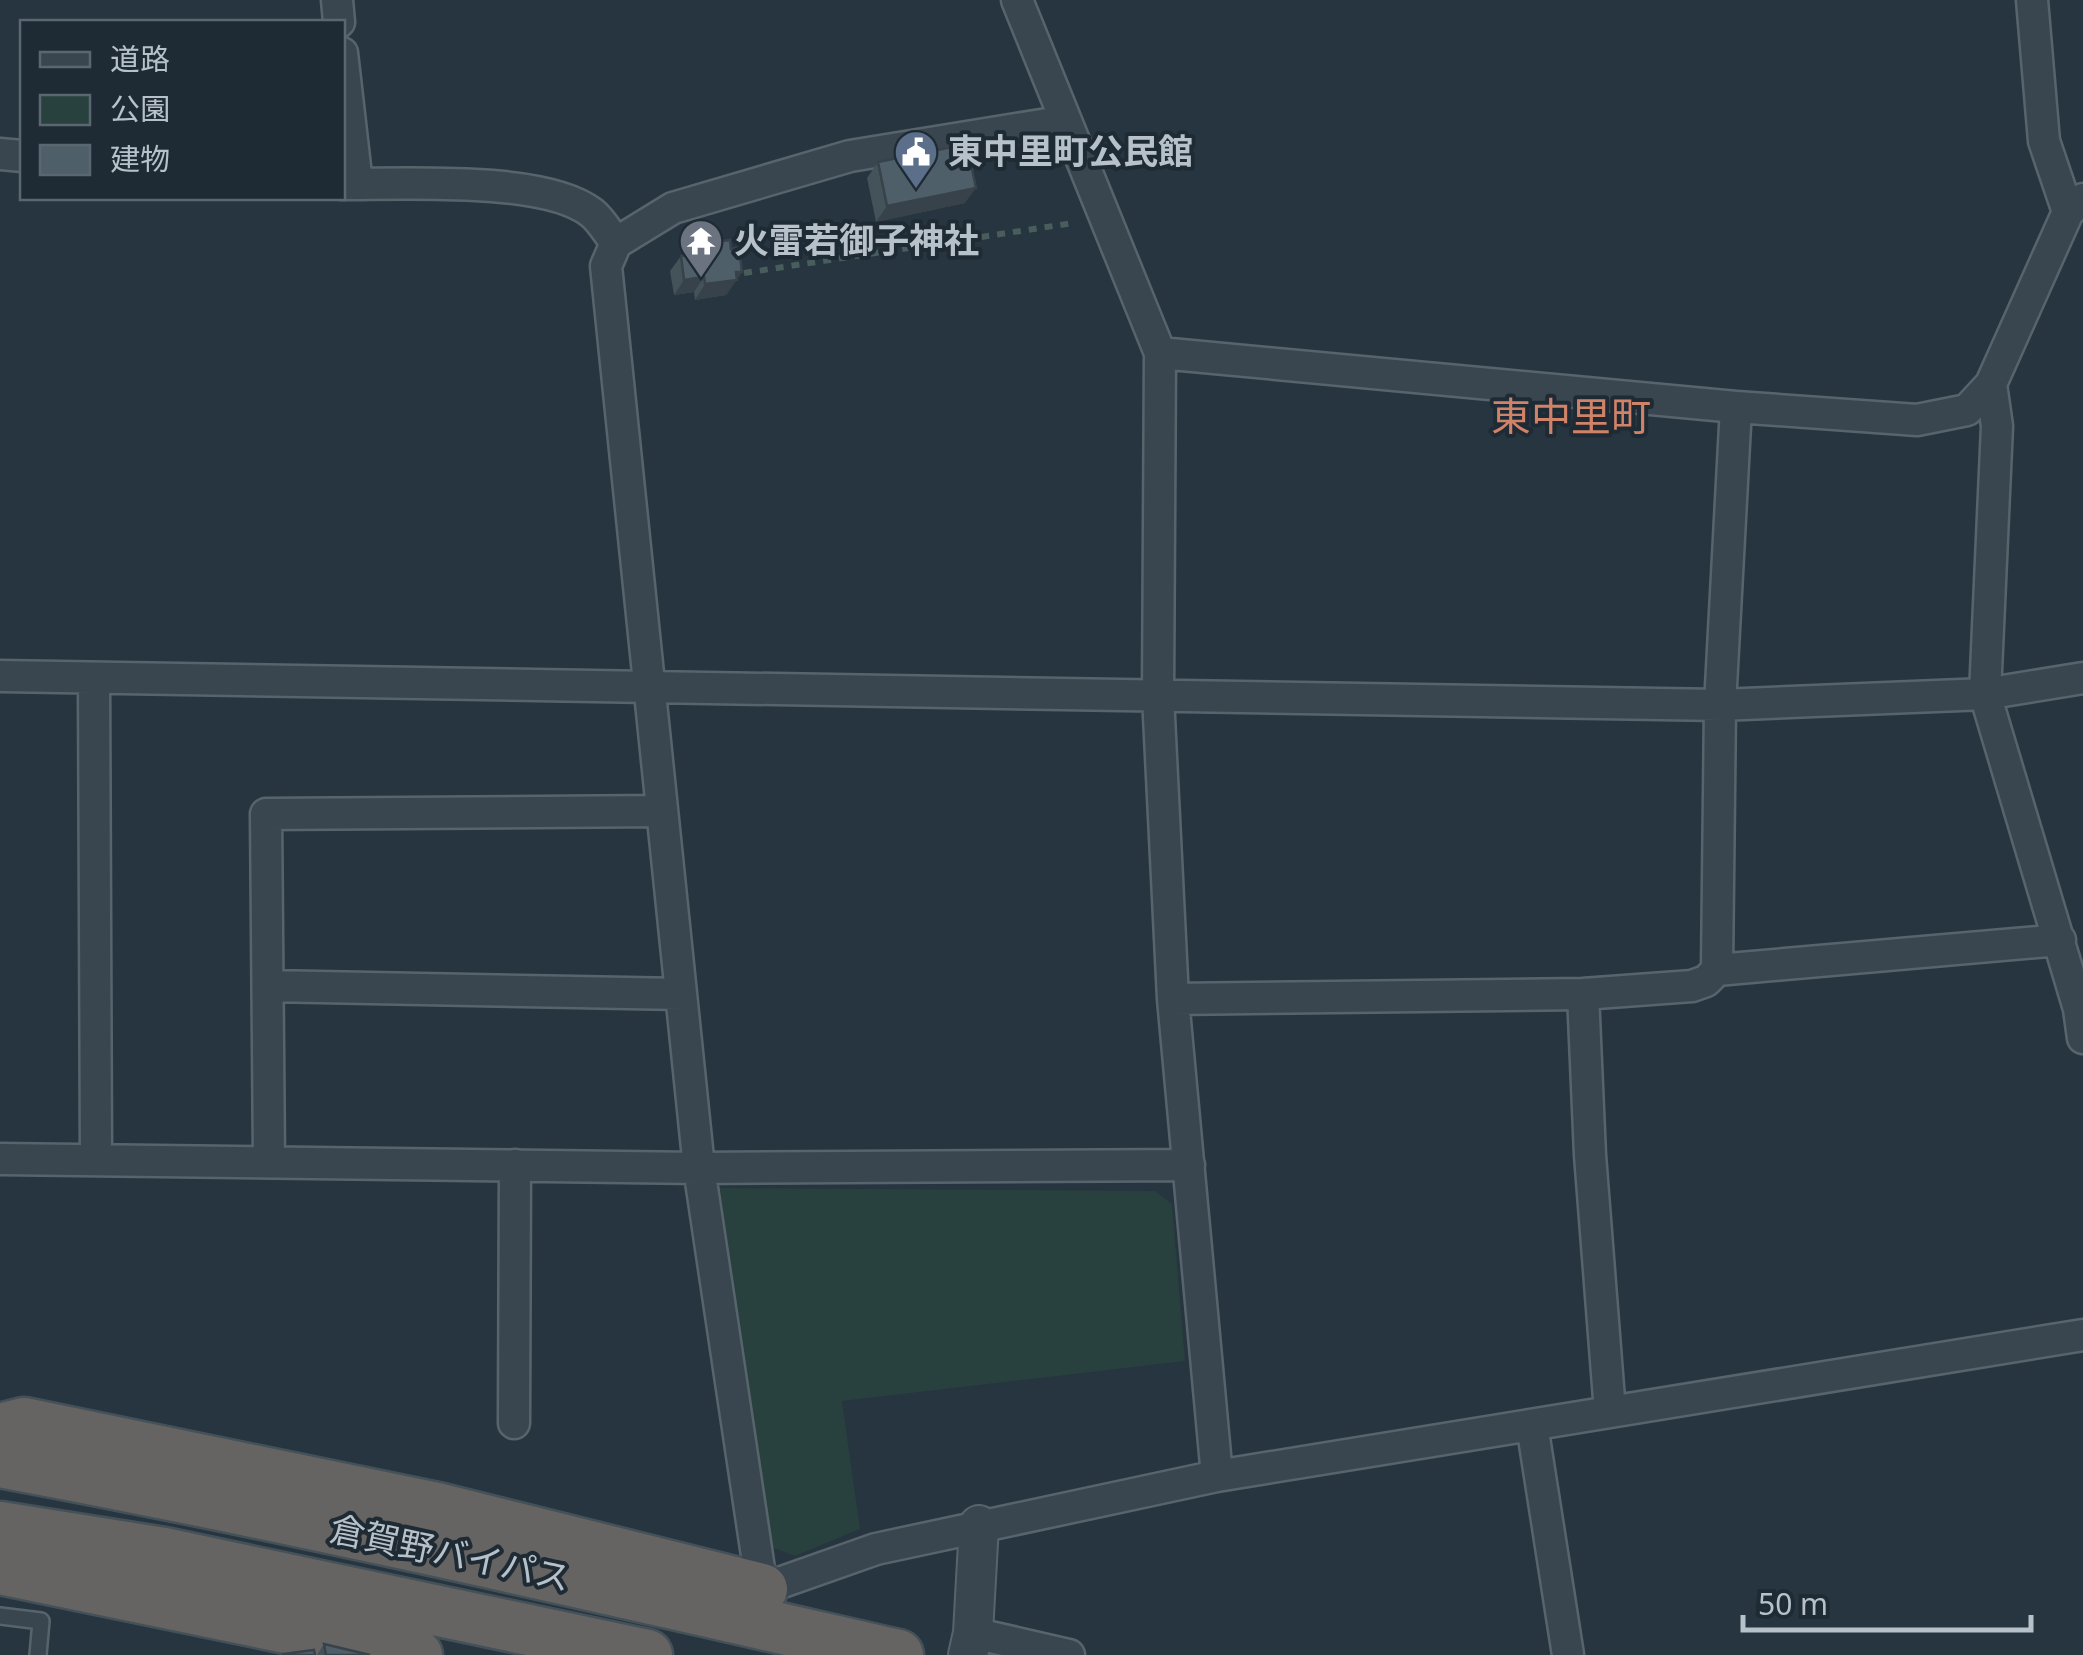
<svg xmlns="http://www.w3.org/2000/svg" width="2083" height="1655" font-family="'Noto Sans','Noto Sans JP',sans-serif">
<style>
.green{fill:#28403e}
.lines{fill:none;stroke-linecap:round;stroke-linejoin:round}
.service-casing{stroke:#58646c;stroke-width:20}
.minor-casing{stroke:#58646c;stroke-width:35}
.tertiary-casing{stroke:#58646c;stroke-width:42}
.trunk-casing{stroke:#455159;stroke-width:55}
.path{stroke:#485d5c;stroke-width:6;stroke-dasharray:8 8;stroke-linecap:butt}
.service{stroke:#3a464f;stroke-width:15}
.minor{stroke:#3a464f;stroke-width:30}
.tertiary{stroke:#3a464f;stroke-width:38}
.trunk{stroke:#666462;stroke-width:50}
.wall{fill:#44525a}
.shaded-wall{fill:#37424a}
.building{fill:#4f5f69;stroke:#37424a;stroke-width:2.5}
.labels{text-anchor:middle;stroke-width:8;stroke-linejoin:round;paint-order:stroke}
.poi-label{font-size:35px;font-weight:bold;fill:#b6c1c9;stroke:#1f2b34;text-anchor:start}
.street-label{font-size:35px;fill:#b6c1c9;stroke:#1f2b34}
.quarter-label{font-size:40px;fill:#d18369;stroke:#1f2b34}
</style>
<rect width="100%" height="100%" fill="#26353f"/>
<!-- green -->
<path class="green" d="M 720,1188 L 1155,1191 L 1172,1204 L 1185,1361 L 842,1401 L 860,1529 L 795,1556 L 765,1545 Z"/>
<g class="lines">
<!-- service casing -->
<g class="service-casing">
<path id="service" d="M 0,1616 L 41,1621 L 38,1655"/>
</g>
<!-- minor casing -->
<g class="minor-casing">
<path id="minor" d="M 337,0 L 339,22
M 1017,0 L 1160,353 L 1158,696 L 1173,999 L 1217,1476
M 2032,0 L 2044,141 L 2068,212
M 342,53 L 357,184
M 0,154 L 22,156
M 342,184 C 403,184 546,176 592,213 C 601,220 609,234 616,243
M 1160,353 L 1736,407 L 1917,420 L 1967,410 L 1991,384 L 2068,212 L 2083,199
M 1991,384 L 1997,426 L 1985,694 L 2079,1009 L 2083,1038
M 0,676 L 1720,705 L 1985,694 L 2083,678
M 94,678 L 96,1160
M 1717,970 L 2060,940
M 268,986 L 681,994
M 1583,994 L 1590,1155 L 1610,1412
M 1173,999 L 1583,994 L 1692,986 L 1706,981 L 1717,970 L 1720,705 L 1736,407
M 0,1159 L 699,1168 L 1189,1165
M 269,1162 L 266,814 L 661,811
M 514,1423 L 515,1165
M 1532,1425 L 1568,1655
M 762,1589 L 699,1168 L 606,266 L 616,243 L 673,208 L 850,156 L 1066,121
M 748,1594 L 876,1549 L 1217,1476 L 2083,1335
M 973,1633 L 1069,1655"/>
</g>
<!-- tertiary casing -->
<g class="tertiary-casing">
<path id="tertiary" d="M 968,1655 L 973,1633 L 979,1525"/>
</g>
<!-- trunk casing -->
<g class="trunk-casing">
<path id="trunk" d="M 0,1429 L 24,1423 L 437,1508 L 762,1589
M 0,1462 C 301,1518 599,1587 898,1655
M 0,1527 L 164,1553 L 647,1655
M 0,1569 L 417,1655"/>
</g>
<!-- path -->
<path class="path" d="M 744,273 L 1073,223"/>
<!-- service -->
<use href="#service" class="service"/>
<!-- minor -->
<use href="#minor" class="minor"/>
<!-- tertiary -->
<use href="#tertiary" class="tertiary"/>
<!-- trunk -->
<use href="#trunk" class="trunk"/>
</g>
<!-- wall -->
<path class="wall" d="M 878,162 L 965,203 L 876,222 L 867,178 Z
M 701,244 L 731,249 L 742,272 L 726,295 L 695,300 L 694,292 L 674,295 L 670,271 L 681,256 L 694,254 Z
M 324,1644 L 326,1655 L 317,1655 Z"/>
<!-- shaded-wall -->
<path class="shaded-wall" d="M 976,188 L 965,203 L 876,222 L 887,206 Z
M 736,272 L 742,272 L 726,295 L 695,300 L 705,284 Z
M 704,277 L 694,292 L 674,295 L 684,280 Z"/>
<!-- building -->
<path class="building" d="M 967,144 L 976,188 L 887,206 L 878,162 Z
M 730,240 L 731,249 L 739,247 L 742,272 L 736,272 L 737,280 L 705,284 L 704,277 L 684,280 L 681,256 L 702,253 L 701,244 Z
M 324,1644 L 370,1655 L 326,1655 Z
M 314,1650 L 315,1655 L 283,1655 L 283,1654 Z"/>
<!-- icons -->
<defs>
<g id="civic-pin" transform="scale(2.25)"><path d="M0 17L-7.5 6A9.5 9.5 0 1 1 7.5 6Z" fill="#5c6f8a" stroke="#1f2b34"/><path d="M-.6-6.5H3V-4.5H.6V-3L4-1V1h2V6H-6V1h2V-1L-.6-3ZM-1.2 2.5V6h2.4V2.5Z" fill="#fff"/></g>
<g id="temple-pin" transform="scale(2.25)"><path d="M0 17L-7.5 6A9.5 9.5 0 1 1 7.5 6Z" fill="#6b7280" stroke="#1f2b34"/><path d="M0-6L5-2H3V0L6.5 2.5H4V6H1.5V3h-3V6H-4V2.5H-6.5L-3 0V-2H-5Z" fill="#fff"/></g>
</defs>
<g fill-rule="evenodd">
<use href="#civic-pin" x="916" y="152"/>
<use href="#temple-pin" x="701" y="241"/>
</g>
<g class="labels">
<!-- poi labels -->
<g class="poi-label">
<text x="948" y="164">東中里町公民館</text>
<text x="734" y="253">火雷若御子神社</text>
</g>
<!-- street labels -->
<g class="street-label">
<text transform="translate(450 1554) rotate(12)" y="12">倉賀野バイパス</text>
</g>
<!-- quarter labels -->
<g class="quarter-label">
<text x="1571" y="431">東中里町</text>
</g>
</g>
<!-- legend -->
<rect x="20" y="20" width="325" height="180" fill="#1f2b34" stroke="#5b6770" stroke-width="2.5"/>
<rect x="40" y="52" width="50" height="15" fill="#3a464f" stroke="#5b6770" stroke-width="2.5"/>
<text x="110" y="70" font-size="30" fill="#b6c1c9">道路</text>
<rect x="40" y="95" width="50" height="30" fill="#28403e" stroke="#5b6770" stroke-width="2.5"/>
<text x="110" y="120" font-size="30" fill="#b6c1c9">公園</text>
<rect x="40" y="145" width="50" height="30" fill="#4f5f69" stroke="#5b6770" stroke-width="2.5"/>
<text x="110" y="170" font-size="30" fill="#b6c1c9">建物</text>
<!-- scale -->
<path d="M1743 1615v15h288v-15" fill="none" stroke="#b6c1c9" stroke-width="5"/>
<text x="1758" y="1615" font-size="30" fill="#b6c1c9" stroke="#1f2b34" stroke-width="8" paint-order="stroke">50 m</text>
</svg>
